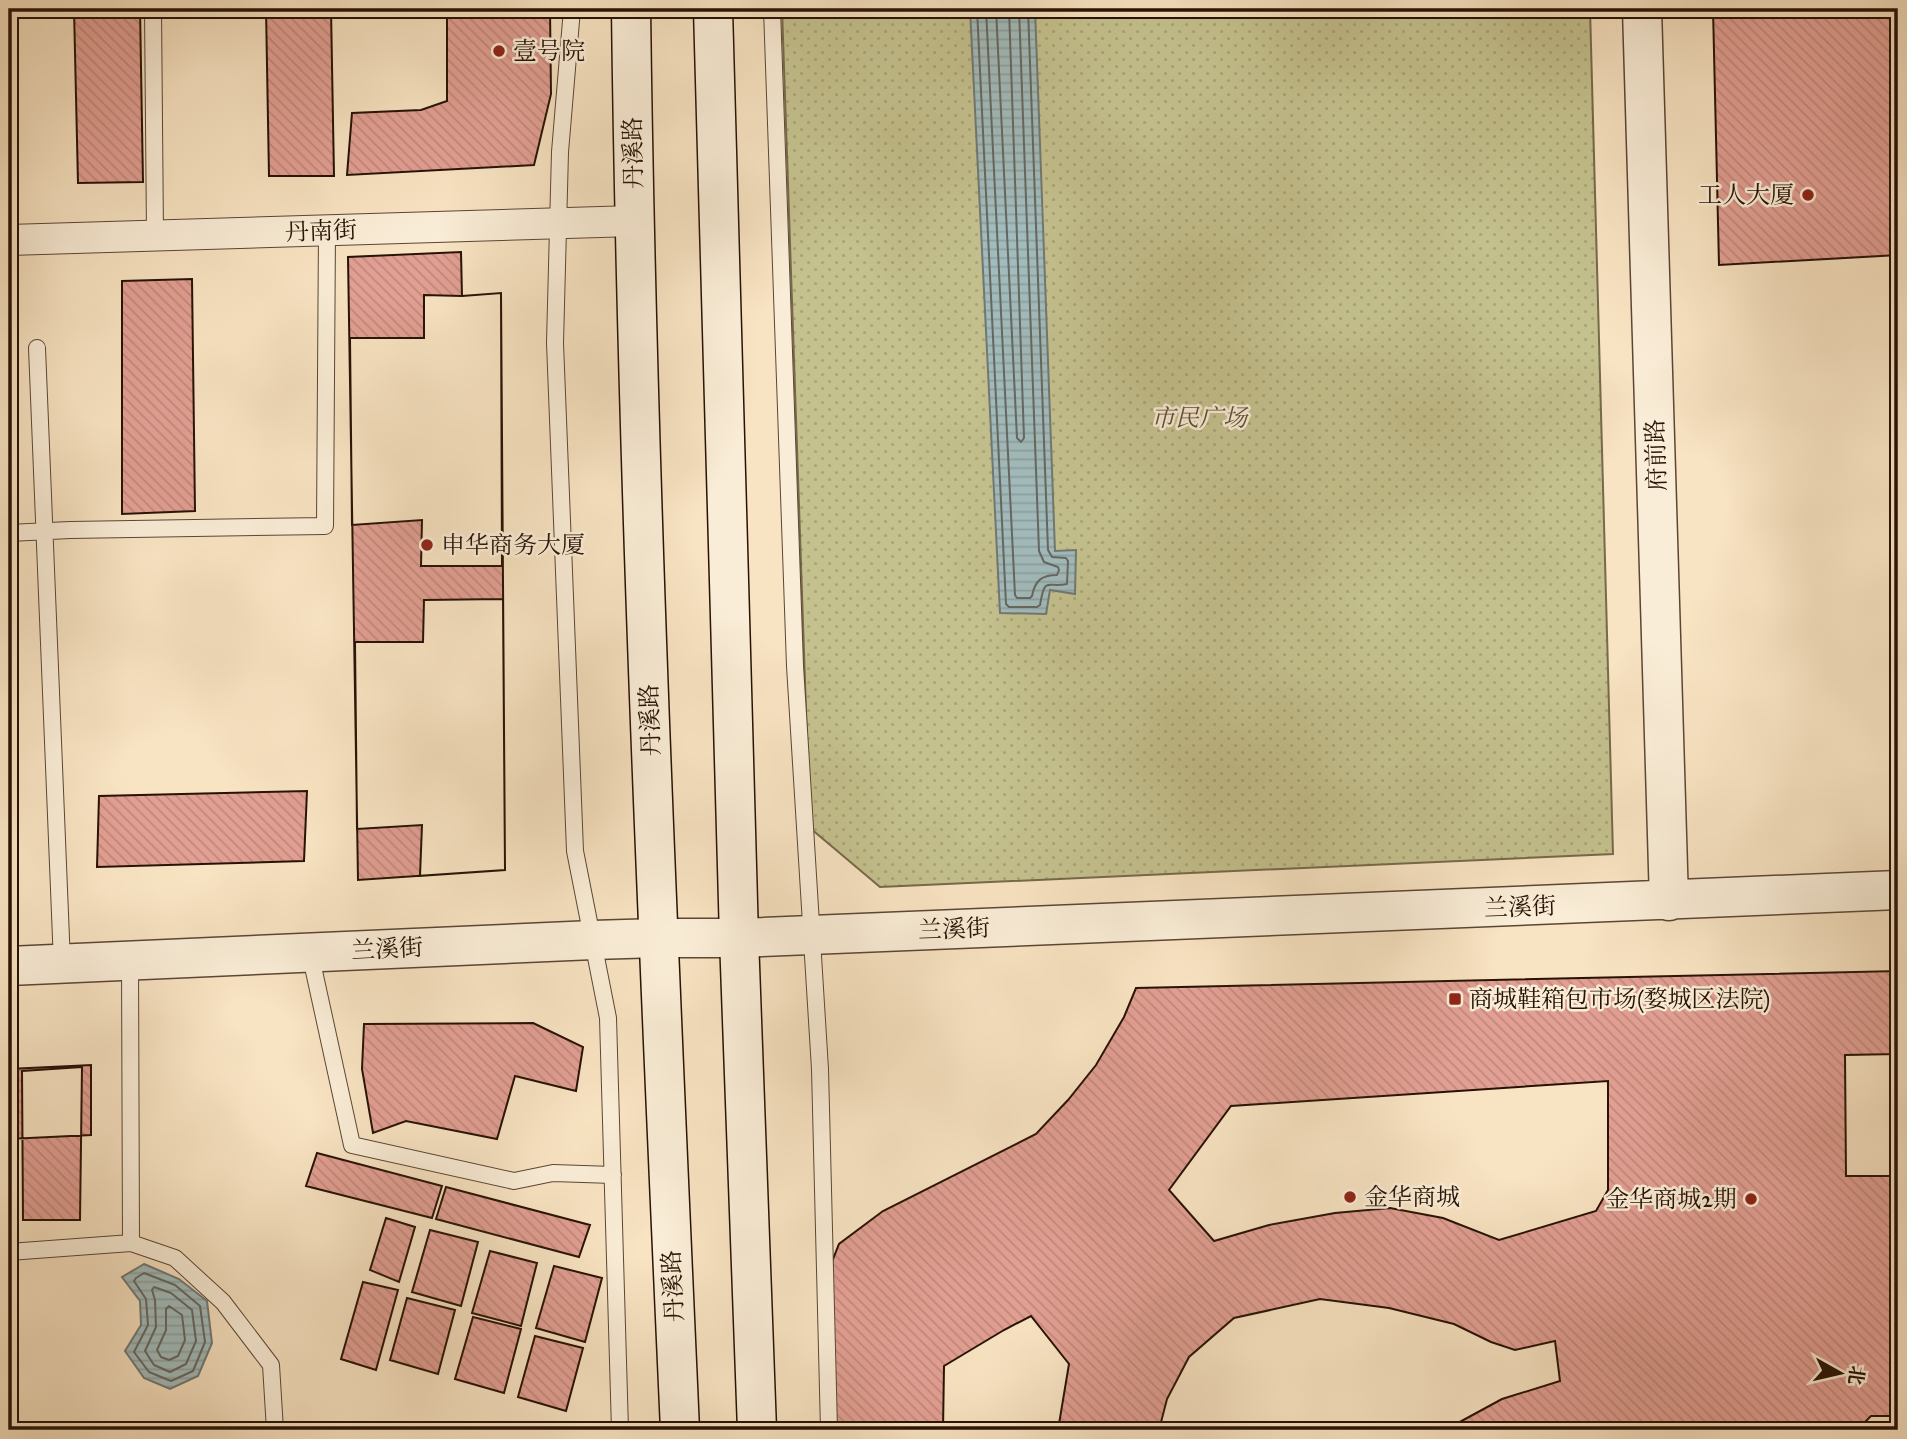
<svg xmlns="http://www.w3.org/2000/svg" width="1907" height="1439" font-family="'IM FELL Great Primer','Noto Serif SC',serif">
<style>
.grass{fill:url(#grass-dots);stroke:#766a4a;stroke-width:2}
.water{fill:url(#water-rules);stroke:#717873;stroke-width:2}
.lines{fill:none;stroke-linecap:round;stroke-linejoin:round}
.shore{stroke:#646761;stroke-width:2}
.building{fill:url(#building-back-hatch);stroke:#271205;stroke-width:2;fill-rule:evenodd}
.service-casing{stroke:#5b4634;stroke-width:18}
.minor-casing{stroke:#5b4634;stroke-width:32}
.tertiary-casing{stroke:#5b4634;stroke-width:41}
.secondary-casing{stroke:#271205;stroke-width:41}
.service{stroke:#faedd7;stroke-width:16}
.minor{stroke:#faedd7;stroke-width:30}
.tertiary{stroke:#faedd7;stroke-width:38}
.secondary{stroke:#faedd7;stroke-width:38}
.poi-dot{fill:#8f2418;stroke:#faedd7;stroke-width:2.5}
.labels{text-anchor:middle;stroke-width:5;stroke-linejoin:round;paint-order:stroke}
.poi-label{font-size:24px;fill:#271205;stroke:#faedd7;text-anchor:start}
.street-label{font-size:24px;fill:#271205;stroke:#faedd7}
.park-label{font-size:24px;font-style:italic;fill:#5e4f35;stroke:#faedd7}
</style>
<defs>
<pattern id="grass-dots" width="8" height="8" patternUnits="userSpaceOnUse" patternTransform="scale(1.75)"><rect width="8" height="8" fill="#c4c18e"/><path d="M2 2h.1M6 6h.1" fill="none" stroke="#a8a579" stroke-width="1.8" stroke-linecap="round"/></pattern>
<pattern id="water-rules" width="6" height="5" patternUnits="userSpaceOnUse" patternTransform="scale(1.75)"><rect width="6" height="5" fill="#a2bcbd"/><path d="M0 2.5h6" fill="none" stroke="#8ca1a1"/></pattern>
<pattern id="building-back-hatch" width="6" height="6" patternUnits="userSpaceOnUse" patternTransform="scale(1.75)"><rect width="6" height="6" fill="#e29f93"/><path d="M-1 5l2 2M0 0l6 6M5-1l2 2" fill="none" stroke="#c2887d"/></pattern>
</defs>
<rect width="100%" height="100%" fill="#f8e3c2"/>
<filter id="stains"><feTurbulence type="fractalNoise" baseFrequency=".00286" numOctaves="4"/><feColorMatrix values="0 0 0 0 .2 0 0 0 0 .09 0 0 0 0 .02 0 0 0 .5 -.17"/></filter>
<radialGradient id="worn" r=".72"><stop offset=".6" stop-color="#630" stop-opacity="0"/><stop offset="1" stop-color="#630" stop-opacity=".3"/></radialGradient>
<!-- grass -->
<path class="grass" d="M 782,9 L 1590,9 L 1613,854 L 880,887 L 810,828 Z"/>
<!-- water -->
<path class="water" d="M 970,9 L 1035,9 L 1055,551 L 1076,550 L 1075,594 L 1050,590 L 1046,614 L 1000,613 Z
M 144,1264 L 179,1279 L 207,1301 L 212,1343 L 198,1376 L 170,1389 L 144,1378 L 125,1351 L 141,1325 L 140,1301 L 122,1277 Z"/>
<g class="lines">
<!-- shore -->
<path class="shore" d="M 977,9 L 1006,604 L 1009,607 L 1037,607 L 1040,605 C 1045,576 1046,588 1067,584 L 1068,561 L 1066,558 L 1052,557 L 1048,550 L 1028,9
M 986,9 L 1015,595 L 1017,598 L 1030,598 L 1032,596 C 1035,581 1041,575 1057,575 L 1059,570 L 1058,567 L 1044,562 L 1039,551 L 1019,9
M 996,9 L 1017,438 L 1021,442 L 1024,438 L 1009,9
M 144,1273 L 175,1285 L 200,1306 L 205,1342 L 193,1371 L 171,1381 L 149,1372 L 134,1352 L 148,1325 L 146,1299 L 134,1281 L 136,1278 Z
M 154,1287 L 171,1293 L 192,1310 L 196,1341 L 186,1364 L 170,1372 L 154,1365 L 145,1351 L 156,1327 L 155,1300 L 152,1290 Z
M 169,1306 L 182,1315 L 185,1340 L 178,1356 L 169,1360 L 161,1357 L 157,1350 L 166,1330 L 166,1309 Z"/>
</g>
<!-- building -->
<path class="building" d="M 74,9 L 140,9 L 143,182 L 78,183 Z
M 266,9 L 331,9 L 334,176 L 269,176 Z
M 447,9 L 550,9 L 551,94 L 534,165 L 347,175 L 352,113 L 421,110 L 447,101 Z
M 1713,9 L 1898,9 L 1895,134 L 1898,134 L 1898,255 L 1719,265 Z
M 461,252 L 462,296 L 501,293 L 505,870 L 358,880 L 348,257 Z
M 192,279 L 195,511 L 122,514 L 122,281 Z
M 501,293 L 502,566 L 421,566 L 422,520 L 352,525 L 350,338 L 424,338 L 424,295 L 462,296 Z
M 503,599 L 505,870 L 420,876 L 422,825 L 357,829 L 355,642 L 423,642 L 424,600 Z
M 9,612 L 15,875 L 9,876 Z
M 307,791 L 304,861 L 97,867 L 99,796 Z
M 1898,971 L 1898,1054 L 1845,1055 L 1846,1176 L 1898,1176 L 1898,1416 L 1871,1416 L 1857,1430 L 1445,1430 L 1502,1399 L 1560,1381 L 1555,1341 L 1515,1350 L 1491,1342 L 1454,1324 L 1389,1308 L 1320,1299 L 1234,1318 L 1189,1357 L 1167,1399 L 1159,1430 L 1058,1430 L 1069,1364 L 1031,1316 L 1004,1330 L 944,1366 L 943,1430 L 832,1430 L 826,1277 L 839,1244 L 883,1211 L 1036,1134 L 1068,1100 L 1096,1065 L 1124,1017 L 1136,988 ZM 1608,1081 L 1608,1190 L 1596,1211 L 1499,1240 L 1443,1218 L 1390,1208 L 1335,1213 L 1269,1225 L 1214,1241 L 1169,1190 L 1231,1106 Z
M 533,1023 L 583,1047 L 576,1091 L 515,1076 L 497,1139 L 406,1121 L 373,1133 L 362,1069 L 364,1024 Z
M 91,1065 L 91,1135 L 9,1139 L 9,1069 Z
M 82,1067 L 80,1220 L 23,1220 L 22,1071 Z
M 317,1153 L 442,1186 L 432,1218 L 306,1186 Z
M 446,1187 L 590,1225 L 579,1257 L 436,1219 Z
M 386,1218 L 415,1227 L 399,1282 L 370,1270 Z
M 430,1230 L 478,1242 L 461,1306 L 412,1292 Z
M 490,1251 L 537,1263 L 521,1326 L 472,1313 Z
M 554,1266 L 602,1278 L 585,1342 L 536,1328 Z
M 363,1282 L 398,1290 L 376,1370 L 341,1359 Z
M 407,1298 L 455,1310 L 438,1374 L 390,1360 Z
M 473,1317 L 521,1329 L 504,1393 L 455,1379 Z
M 535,1336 L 583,1348 L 566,1411 L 518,1397 Z"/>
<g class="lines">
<!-- service casing -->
<g class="service-casing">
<path id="service" d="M 153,9 L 155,235
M 572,9 L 560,152 L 555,343 L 575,851 L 608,1018 L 620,1430
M 772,9 L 795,666 L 820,1069 L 829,1430
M 37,348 L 62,963
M 9,533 L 70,530 L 325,526 L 327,230
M 310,953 L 352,1145 L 514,1181 L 553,1173 L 613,1175
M 130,960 L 131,1243
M 9,1252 L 131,1243 L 175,1258 L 223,1302 L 271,1365 L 275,1430"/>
</g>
<!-- minor casing -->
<g class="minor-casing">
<path id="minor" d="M 9,240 L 634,221"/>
</g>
<!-- tertiary casing -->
<g class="tertiary-casing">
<path id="tertiary" d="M 1642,9 L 1669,901
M 9,966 L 593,940 L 658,938 L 739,938 L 1898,890"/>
</g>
<!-- secondary casing -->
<g class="secondary-casing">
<path id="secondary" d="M 631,9 C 637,483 659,957 680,1430
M 713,9 L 739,938 L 757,1430"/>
</g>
<!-- service -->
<use href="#service" class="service"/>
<!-- minor -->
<use href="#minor" class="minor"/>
<!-- tertiary -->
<use href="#tertiary" class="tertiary"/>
<!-- secondary -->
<use href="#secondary" class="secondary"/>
</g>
<!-- markers -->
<g class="poi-dot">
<circle cx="499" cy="51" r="7"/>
<circle cx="1808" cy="195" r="7"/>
<circle cx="427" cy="545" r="7"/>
<rect x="1448" y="992" width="14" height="14" rx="3.5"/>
<circle cx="1350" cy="1197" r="7"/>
<circle cx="1751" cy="1199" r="7"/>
</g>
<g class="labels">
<!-- poi labels -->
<g class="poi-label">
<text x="513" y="59">壹号院</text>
<text x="1794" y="203" text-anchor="end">工人大厦</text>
<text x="441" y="553">申华商务大厦</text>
<text x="1469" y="1007">商城鞋箱包市场(婺城区法院)</text>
<text x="1364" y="1205">金华商城</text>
<text x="1737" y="1207" text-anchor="end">金华商城2期</text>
</g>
<!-- street labels -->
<g class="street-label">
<text transform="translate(633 153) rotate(-91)" y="8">丹溪路</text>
<text transform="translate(321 231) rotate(-2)" y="8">丹南街</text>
<text transform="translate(1656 455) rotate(-92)" y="8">府前路</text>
<text transform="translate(650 720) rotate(-92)" y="8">丹溪路</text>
<text transform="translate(1520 907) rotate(-2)" y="8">兰溪街</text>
<text transform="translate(954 929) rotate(-2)" y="8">兰溪街</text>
<text transform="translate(387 949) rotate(-3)" y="8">兰溪街</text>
<text transform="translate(673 1286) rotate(-93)" y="8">丹溪路</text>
</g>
<!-- park labels -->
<g class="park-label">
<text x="1199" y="426">市民广场</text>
</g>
</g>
<!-- margin -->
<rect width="1907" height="1439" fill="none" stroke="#f8e3c2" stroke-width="35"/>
<rect x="10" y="10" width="1886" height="1418" fill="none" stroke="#271205" stroke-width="3.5"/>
<rect x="18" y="18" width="1872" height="1404" fill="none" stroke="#271205" stroke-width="2"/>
<!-- north arrow -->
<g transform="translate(1840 1373) rotate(98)" stroke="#faedd7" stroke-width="5" paint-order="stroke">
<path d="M0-5L12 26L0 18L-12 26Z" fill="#271205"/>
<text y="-10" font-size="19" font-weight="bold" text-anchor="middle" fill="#271205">北</text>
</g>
<rect width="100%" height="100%" filter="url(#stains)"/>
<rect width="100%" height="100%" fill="url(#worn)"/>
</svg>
